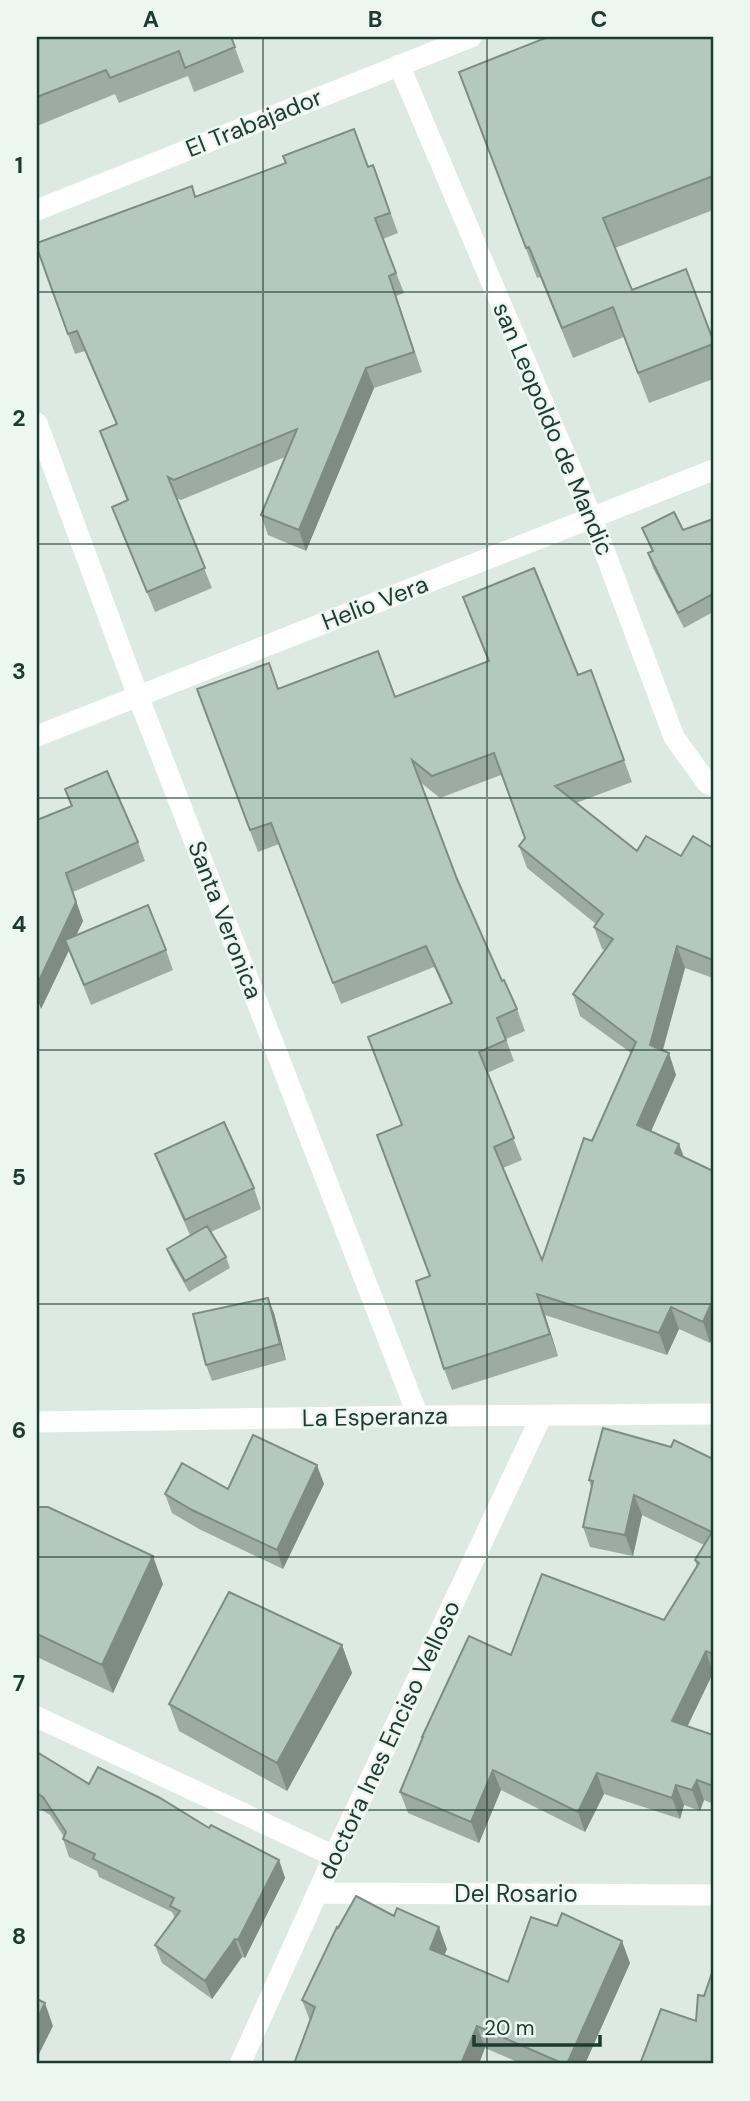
<svg xmlns="http://www.w3.org/2000/svg" width="750" height="2101" font-family="'DM Sans',sans-serif">
<style>
.lines{fill:none;stroke-linecap:round;stroke-linejoin:round}
.minor{stroke:#fff;stroke-width:21}
.wall{fill:#9caca4;fill-rule:evenodd}
.shaded-wall{fill:#7f8c86}
.building{fill:#b5c8bf;stroke:#7f8c86;stroke-width:2;fill-rule:evenodd}
.grid{fill:none;stroke:#1e3a32;stroke-width:2;stroke-opacity:0.55}
.labels{text-anchor:middle;stroke-width:5;stroke-linejoin:round;paint-order:stroke}
.street-label{font-size:24px;fill:#1e3a32;stroke:#edf7f2}
.neatline{fill:none;stroke:#1e3a32;stroke-width:2.5}
.grid-label{font-size:23px;text-anchor:middle;font-weight:bold;fill:#1e3a32}
</style>
<rect width="100%" height="100%" fill="#ddeae4"/>
<g class="lines">
<!-- minor -->
<path class="minor" d="M 399,65 L 592,518 L 674,737 L 707,783 L 713,786
M 37,210 L 471,37
M 37,423 L 138,696 L 418,1416
M 37,736 L 713,470
M 37,1422 L 418,1416 L 713,1414
M 37,1717 L 334,1856
M 318,1893 L 713,1895
M 240,2064 L 334,1856 L 541,1417"/>
</g>
<!-- wall -->
<path class="wall" d="M 37,37 L 231,37 L 244,72 L 194,92 L 188,76 L 119,103 L 115,94 L 37,126 Z
M 713,37 L 713,210 L 615,248 L 632,290 L 713,340 L 713,379 L 649,403 L 624,337 L 573,358 L 540,277 L 537,278 L 459,72 Z
M 373,165 L 398,233 L 383,239 L 404,293 L 396,296 L 422,372 L 374,388 L 306,551 L 268,535 L 261,515 L 285,457 L 181,500 L 176,498 L 212,588 L 155,612 L 112,507 L 127,501 L 100,431 L 116,424 L 85,351 L 75,354 L 37,248 L 195,197 L 368,167 Z
M 713,519 L 713,612 L 684,628 L 653,568 L 648,553 L 652,552 L 642,528 L 683,530 Z
M 463,597 L 578,675 L 591,670 L 632,782 L 576,803 L 637,851 L 681,856 L 713,848 L 713,978 L 685,968 L 663,1050 L 676,1075 L 651,1131 L 684,1158 L 713,1171 L 713,1337 L 710,1343 L 679,1329 L 667,1355 L 545,1315 L 558,1356 L 452,1390 L 444,1369 L 430,1276 L 401,1126 L 451,1004 L 434,967 L 341,1004 L 279,844 L 258,852 L 197,689 L 278,689 L 395,697 L 488,661 ZM 501,775 L 525,839 L 519,846 L 527,868 L 596,924 L 594,927 L 602,949 L 605,950 L 573,994 L 580,1016 L 631,1053 L 592,1141 L 542,1260 L 503,1168 L 522,1160 L 487,1073 L 514,1061 L 506,1039 L 525,1031 L 517,1009 L 502,981 L 457,879 L 420,782 L 440,798 Z
M 65,789 L 138,842 L 145,861 L 73,892 L 83,921 L 76,936 L 166,950 L 173,970 L 91,1005 L 69,950 L 41,1009 L 72,807 Z
M 155,1154 L 254,1188 L 261,1209 L 211,1232 L 226,1257 L 230,1268 L 189,1292 L 171,1260 L 167,1249 L 190,1235 L 163,1175 Z
M 274,1313 L 286,1360 L 212,1381 L 206,1365 Z
M 713,1459 L 713,1673 L 687,1726 L 713,1735 L 713,1804 L 704,1800 L 700,1811 L 684,1805 L 680,1819 L 604,1794 L 585,1832 L 501,1790 L 479,1843 L 408,1813 L 400,1792 L 423,1739 L 422,1737 L 511,1655 L 664,1620 L 697,1567 L 695,1560 L 704,1545 L 642,1515 L 633,1556 L 590,1547 L 583,1527 L 591,1487 L 589,1480 Z
M 324,1484 L 283,1569 L 199,1529 L 172,1513 L 165,1494 Z
M 37,1507 L 163,1584 L 113,1693 L 37,1657 Z
M 342,1645 L 352,1673 L 287,1791 L 179,1731 L 169,1704 Z
M 37,1752 L 89,1784 L 209,1828 L 279,1860 L 285,1878 L 245,1958 L 242,1957 L 212,1999 L 162,1963 L 155,1945 L 175,1918 L 172,1912 L 99,1877 L 97,1871 L 69,1857 L 63,1839 L 64,1837 L 50,1815 L 37,1807 Z
M 447,1949 L 444,1955 L 508,1982 L 630,1963 L 585,2064 L 522,2064 L 485,2048 L 310,2021 L 302,2000 Z"/>
<!-- shaded-wall -->
<path class="shaded-wall" d="M 366,368 L 374,388 L 306,551 L 299,530 Z
M 66,873 L 83,921 L 41,1009 L 37,998 L 37,985 Z
M 677,946 L 685,968 L 658,1067 L 650,1045 Z
M 669,1053 L 676,1075 L 644,1147 L 637,1125 Z
M 679,1144 L 687,1165 L 675,1153 Z
M 537,1294 L 545,1315 L 558,1356 L 550,1334 Z
M 268,1298 L 274,1313 L 286,1360 L 280,1344 Z
M 710,1306 L 713,1315 L 713,1337 L 710,1343 L 703,1322 Z
M 671,1307 L 679,1329 L 667,1355 L 659,1333 Z
M 317,1465 L 324,1484 L 283,1569 L 277,1550 Z
M 634,1495 L 642,1515 L 633,1556 L 625,1535 Z
M 153,1556 L 163,1584 L 113,1693 L 102,1665 Z
M 342,1645 L 352,1673 L 287,1791 L 277,1763 Z
M 706,1651 L 713,1673 L 680,1742 L 672,1721 Z
M 493,1770 L 501,1790 L 479,1843 L 471,1822 Z
M 597,1773 L 604,1794 L 585,1832 L 578,1812 Z
M 697,1780 L 704,1800 L 700,1811 L 692,1790 Z
M 676,1785 L 684,1805 L 680,1819 L 672,1798 Z
M 279,1860 L 285,1878 L 245,1958 L 238,1940 Z
M 439,1927 L 447,1949 L 438,1970 L 430,1949 Z
M 235,1939 L 242,1957 L 212,1999 L 205,1981 Z
M 622,1941 L 630,1963 L 585,2064 L 567,2064 Z
M 45,2003 L 53,2026 L 37,2058 L 37,2019 Z
M 477,2026 L 485,2048 L 479,2064 L 461,2064 Z"/>
<!-- building -->
<path class="building" d="M 37,37 L 231,37 L 235,47 L 185,68 L 179,51 L 110,78 L 106,70 L 37,97 Z
M 548,37 L 713,37 L 713,176 L 603,218 L 632,290 L 686,269 L 713,340 L 713,344 L 638,373 L 613,307 L 562,328 L 529,247 L 526,248 L 459,72 Z
M 354,129 L 368,167 L 373,165 L 390,213 L 375,218 L 396,273 L 389,276 L 414,352 L 366,368 L 299,530 L 261,515 L 297,429 L 174,480 L 168,477 L 205,568 L 147,592 L 112,507 L 128,500 L 100,431 L 117,424 L 77,331 L 68,334 L 37,248 L 37,243 L 192,186 L 195,197 L 286,163 L 283,156 Z
M 674,512 L 683,530 L 713,519 L 713,594 L 678,613 L 648,553 L 653,551 L 642,528 Z
M 534,568 L 578,675 L 591,670 L 624,760 L 555,786 L 637,851 L 646,836 L 681,856 L 693,836 L 713,848 L 713,960 L 677,946 L 650,1045 L 669,1053 L 637,1125 L 679,1144 L 675,1153 L 713,1171 L 713,1307 L 710,1306 L 703,1322 L 671,1307 L 659,1333 L 537,1294 L 550,1334 L 444,1369 L 416,1281 L 430,1276 L 377,1135 L 402,1125 L 368,1037 L 452,1003 L 426,946 L 333,983 L 271,823 L 250,830 L 197,689 L 269,663 L 278,689 L 378,651 L 395,697 L 489,661 L 463,597 ZM 494,753 L 525,838 L 519,846 L 603,914 L 594,927 L 613,939 L 573,994 L 636,1042 L 592,1141 L 584,1138 L 542,1260 L 494,1147 L 514,1138 L 479,1052 L 506,1040 L 497,1018 L 517,1009 L 504,980 L 502,981 L 457,879 L 412,760 L 432,776 Z
M 107,771 L 138,842 L 66,873 L 76,902 L 37,985 L 37,820 L 72,806 L 65,789 Z
M 148,905 L 166,950 L 84,985 L 65,940 Z
M 224,1122 L 254,1188 L 185,1220 L 155,1154 Z
M 207,1226 L 226,1257 L 185,1281 L 167,1249 Z
M 268,1298 L 280,1344 L 206,1365 L 193,1314 Z
M 603,1428 L 671,1447 L 674,1440 L 713,1459 L 713,1654 L 706,1651 L 672,1721 L 713,1735 L 713,1786 L 697,1780 L 692,1790 L 676,1785 L 672,1798 L 597,1773 L 578,1812 L 493,1770 L 471,1822 L 400,1792 L 423,1737 L 422,1737 L 469,1636 L 511,1655 L 542,1574 L 664,1620 L 699,1563 L 695,1560 L 712,1532 L 634,1495 L 625,1535 L 583,1527 L 593,1481 L 589,1480 Z
M 253,1435 L 317,1465 L 277,1550 L 192,1510 L 165,1494 L 182,1463 L 228,1489 Z
M 37,1507 L 48,1507 L 153,1556 L 102,1665 L 37,1634 Z
M 229,1592 L 342,1645 L 277,1763 L 169,1704 Z
M 37,1752 L 89,1784 L 98,1767 L 160,1798 L 209,1828 L 211,1825 L 279,1860 L 238,1940 L 235,1939 L 205,1981 L 155,1945 L 180,1911 L 170,1906 L 174,1898 L 93,1859 L 95,1854 L 63,1839 L 66,1832 L 43,1797 L 37,1793 Z
M 356,1896 L 394,1916 L 397,1908 L 439,1927 L 430,1949 L 508,1982 L 531,1917 L 557,1926 L 562,1913 L 622,1941 L 567,2064 L 564,2064 L 477,2026 L 461,2064 L 294,2064 L 315,2007 L 302,2000 L 337,1927 L 338,1928 Z
M 713,1970 L 713,2064 L 640,2064 L 661,2009 L 696,2021 L 698,1995 L 704,1996 Z
M 37,1999 L 45,2003 L 37,2019 Z"/>
<!-- grid -->
<path class="grid" d="M 263,37 L 263,2064M 487,37 L 487,2064M 37,292 L 713,292M 37,544 L 713,544M 37,798 L 713,798M 37,1050 L 713,1050M 37,1304 L 713,1304M 37,1557 L 713,1557M 37,1810 L 713,1810"/>
<g class="labels">
<!-- street labels -->
<g class="street-label">
<text transform="translate(254 123) rotate(-22)" y="8">El Trabajador</text>
<text transform="translate(553 429) rotate(67)" y="8">san Leopoldo de Mandic</text>
<text transform="translate(375 603) rotate(-21)" y="8">Helio Vera</text>
<text transform="translate(225 920) rotate(69)" y="8">Santa Veronica</text>
<text transform="translate(375 1417) rotate(-1)" y="8">La Esperanza</text>
<text transform="translate(389 1740) rotate(-65)" y="8">doctora Ines Enciso Velloso</text>
<text x="516" y="1902">Del Rosario</text>
</g>
</g>
<!-- border -->
<rect width="750" height="2101" fill="none" stroke="#edf7f2" stroke-width="77"/>
<!-- scale -->
<path d="M474 2035v10h126v-10" fill="none" stroke="#1e3a32" stroke-width="3.5"/>
<text x="484" y="2035" font-size="21" fill="#1e3a32" stroke="#edf7f2" stroke-width="5" paint-order="stroke">20 m</text>
<rect x="38" y="38" width="674" height="2024" class="neatline"/>
<g class="grid-label">
<text x="151" y="27">A</text>
<text x="375" y="27">B</text>
<text x="599" y="27">C</text>
<text x="19" y="173">1</text>
<text x="19" y="426">2</text>
<text x="19" y="679">3</text>
<text x="19" y="932">4</text>
<text x="19" y="1185">5</text>
<text x="19" y="1438">6</text>
<text x="19" y="1691">7</text>
<text x="19" y="1944">8</text>
</g>
</svg>
